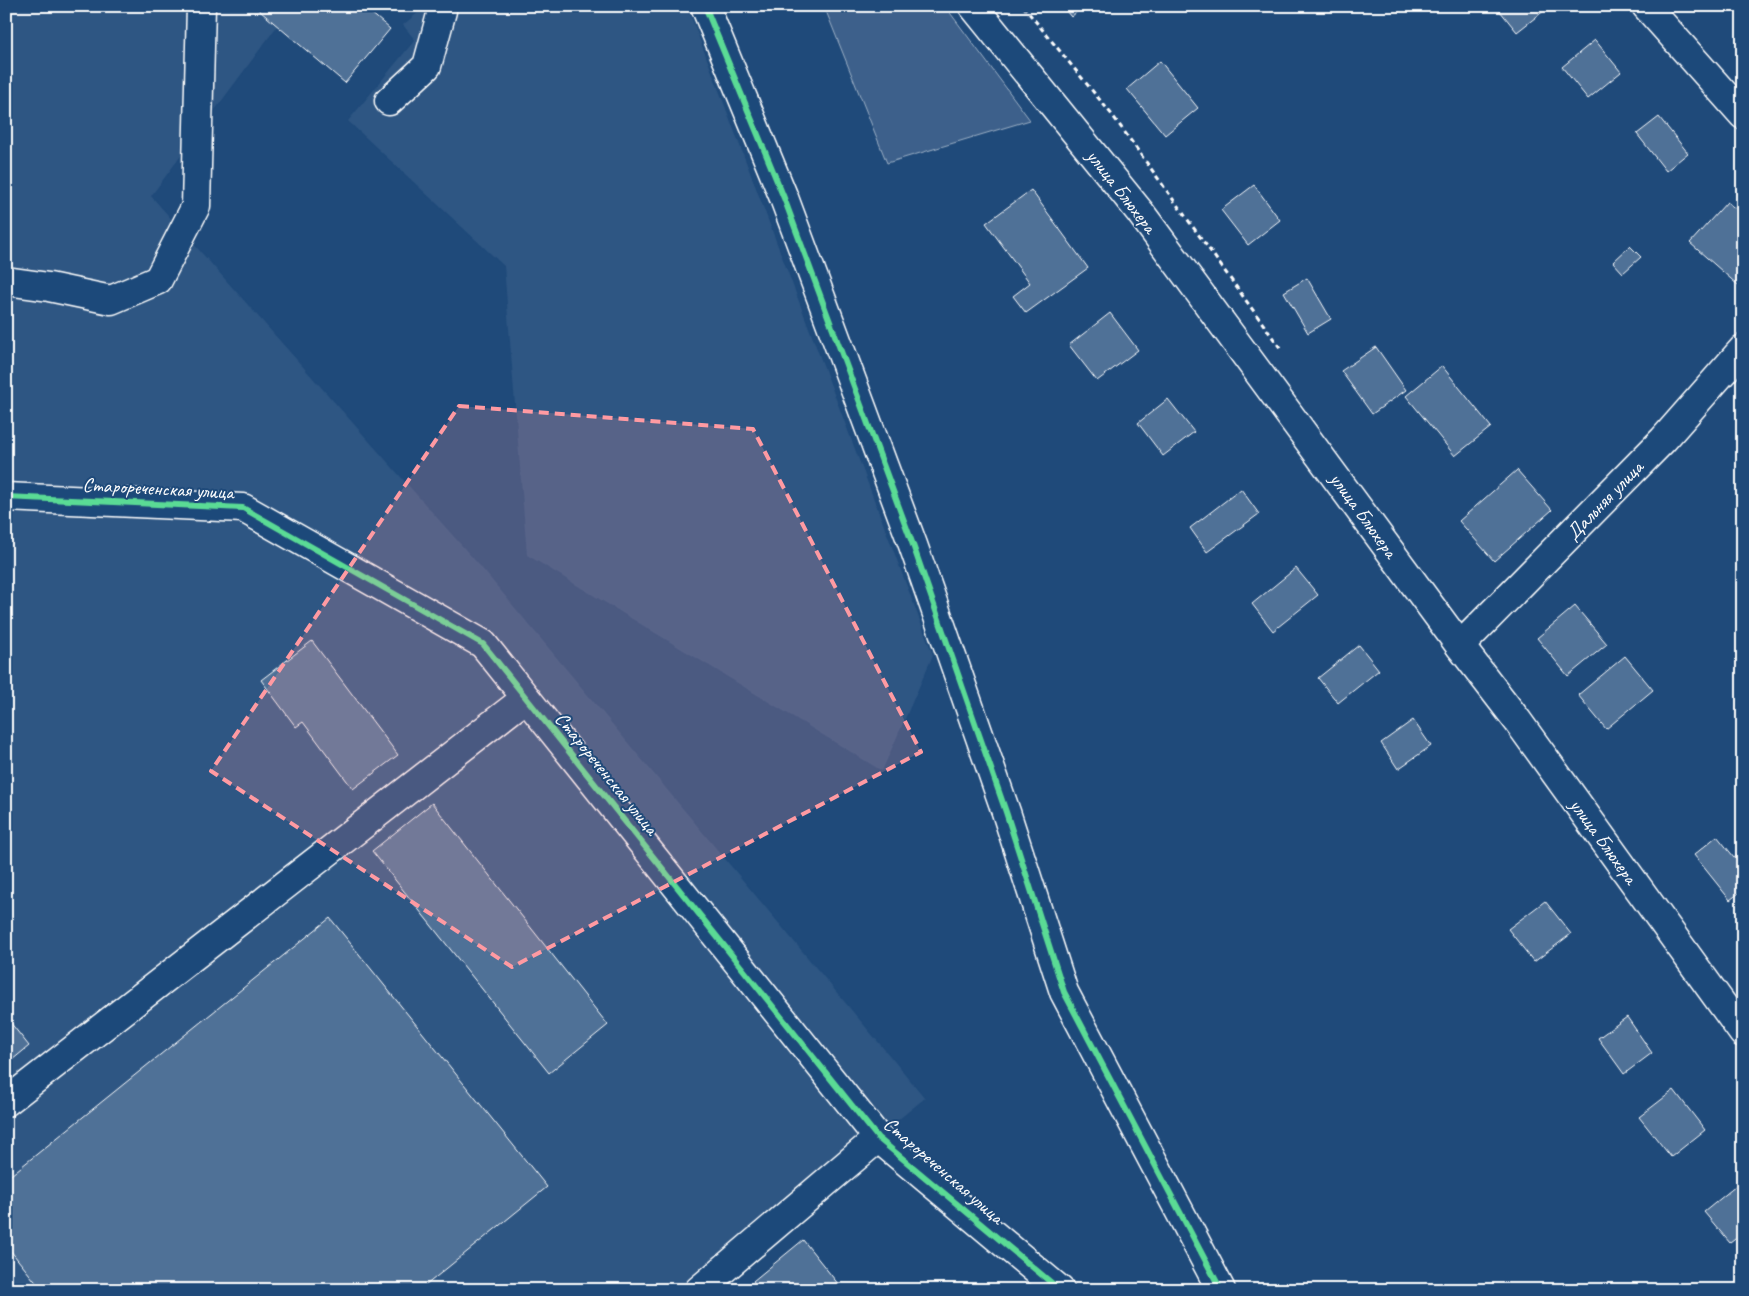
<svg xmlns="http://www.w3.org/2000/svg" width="1749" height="1296" font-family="Caveat,sans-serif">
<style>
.built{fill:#2e5683}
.green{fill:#3c618b;stroke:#9eb0c5}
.building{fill:#507197;stroke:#fff}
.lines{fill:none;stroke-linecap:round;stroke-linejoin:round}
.minor-casing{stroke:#fff;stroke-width:31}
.major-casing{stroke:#fff;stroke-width:31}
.path{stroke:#fff;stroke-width:3;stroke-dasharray:5 4;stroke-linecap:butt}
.minor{stroke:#1f4a7a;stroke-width:28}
.major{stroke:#1f4a7a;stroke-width:28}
.cycleway-casing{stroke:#1f4a7a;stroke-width:9}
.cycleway{stroke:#5adb95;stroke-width:6}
.marked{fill:#ff9aa2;fill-opacity:0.2;stroke:#ff9aa2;stroke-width:4;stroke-dasharray:10 6;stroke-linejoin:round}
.labels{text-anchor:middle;stroke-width:4;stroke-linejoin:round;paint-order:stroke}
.street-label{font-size:20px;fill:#fff;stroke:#1f4a7a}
</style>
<rect width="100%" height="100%" fill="#1f4a7a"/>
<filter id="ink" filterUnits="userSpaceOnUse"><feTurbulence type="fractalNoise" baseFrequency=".02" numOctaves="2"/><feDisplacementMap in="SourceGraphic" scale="10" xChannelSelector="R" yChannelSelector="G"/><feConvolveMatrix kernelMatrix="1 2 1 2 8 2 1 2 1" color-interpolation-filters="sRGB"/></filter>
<g filter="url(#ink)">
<!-- built -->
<path class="built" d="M 6,6 L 292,6 L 151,196 L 480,566 L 925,1098 L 689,1290 L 6,1290 Z
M 426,6 L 687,6 L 933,655 L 882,771 L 527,555 L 504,266 L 348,121 L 415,40 L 403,25 Z"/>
<!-- green -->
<path class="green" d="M 824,6 L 945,6 L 1030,120 L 887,163 Z"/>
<!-- building -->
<path class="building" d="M 254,6 L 363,6 L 390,29 L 345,83 Z
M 1062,6 L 1084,6 L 1071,17 Z
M 1496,6 L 1550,6 L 1517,32 Z
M 1595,40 L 1621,72 L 1588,99 L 1562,67 Z
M 1160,61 L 1198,108 L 1165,135 L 1127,89 Z
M 1659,117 L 1688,153 L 1666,171 L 1637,134 Z
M 1254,185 L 1280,220 L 1248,245 L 1221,210 Z
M 1031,190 L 1088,268 L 1026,313 L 1013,296 L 1030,283 L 986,223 Z
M 1727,202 L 1743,215 L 1743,282 L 1739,286 L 1690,243 Z
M 1630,246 L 1641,257 L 1623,273 L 1613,262 Z
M 1307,278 L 1331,319 L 1308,333 L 1284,292 Z
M 1110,313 L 1138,350 L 1097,381 L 1069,345 Z
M 1376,347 L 1406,390 L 1372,414 L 1341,371 Z
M 1442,366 L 1491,427 L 1455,456 L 1406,396 Z
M 1168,399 L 1194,432 L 1163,456 L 1138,423 Z
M 1517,470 L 1552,510 L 1494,561 L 1459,521 Z
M 1241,489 L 1259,514 L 1207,552 L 1190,528 Z
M 1296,568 L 1318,595 L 1273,631 L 1252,604 Z
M 1575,606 L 1607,644 L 1568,676 L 1537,638 Z
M 312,641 L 398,755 L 353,789 L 303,722 L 296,727 L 261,680 Z
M 1359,645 L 1379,670 L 1338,703 L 1318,678 Z
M 1625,656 L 1653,690 L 1606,729 L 1578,695 Z
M 1413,720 L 1431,746 L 1398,769 L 1381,743 Z
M 432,803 L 608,1025 L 549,1073 L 372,851 Z
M 1717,836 L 1734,857 L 1743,850 L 1743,890 L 1730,900 L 1694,855 Z
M 1545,901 L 1571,934 L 1534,962 L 1508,929 Z
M 330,918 L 547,1187 L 420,1290 L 42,1290 L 6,1245 L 6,1179 Z
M 6,1017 L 29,1046 L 6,1065 Z
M 1627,1017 L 1652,1053 L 1624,1074 L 1598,1038 Z
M 1674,1090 L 1705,1130 L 1671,1157 L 1639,1117 Z
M 1742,1181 L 1743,1233 L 1730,1243 L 1704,1212 Z
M 803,1240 L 843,1290 L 760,1290 L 753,1281 Z"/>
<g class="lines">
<!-- minor casing -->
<g class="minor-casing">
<path id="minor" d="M 705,6 L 784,198 L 913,545 L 1006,812 L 1064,992 L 1221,1290
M 1646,6 L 1743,115
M 389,101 L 427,66 L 442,11 L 442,6
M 6,281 L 49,287 L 111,300 L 158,280 L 196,206 L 201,6
M 6,497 L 243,508 L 483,644 L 878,1138 L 1060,1290
M 1460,646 L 1663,440 L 1743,349
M 6,1102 L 526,698
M 699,1290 L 878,1138"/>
</g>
<!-- major casing -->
<g class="major-casing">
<path id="major" d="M 973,6 L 1140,212 L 1460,646 L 1517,720 L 1743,1033"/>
</g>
<!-- path -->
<path class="path" d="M 1023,6 L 1113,116 L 1281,349"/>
<!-- minor -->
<use href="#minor" class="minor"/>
<!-- major -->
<use href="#major" class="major"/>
<!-- cycleway casing -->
<g class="cycleway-casing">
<path id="cycleway" d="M 705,6 L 784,198 L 913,545 L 1006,812 L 1064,992 L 1221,1290
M 6,497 L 243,508 L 483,644 L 878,1138 L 1060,1290"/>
</g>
<!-- cycleway -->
<use href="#cycleway" class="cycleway"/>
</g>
</g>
<!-- marked area -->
<path class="marked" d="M 459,406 L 753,429 L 921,752 L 512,967 L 211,771 Z"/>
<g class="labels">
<!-- street labels -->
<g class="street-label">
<text transform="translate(1122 191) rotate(52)" y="7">улица Блюхера</text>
<text transform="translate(158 488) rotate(3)" y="7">Старореченская улица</text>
<text transform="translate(1604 500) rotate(-46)" y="7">Дальняя улица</text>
<text transform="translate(1364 515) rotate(54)" y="7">улица Блюхера</text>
<text transform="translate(607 773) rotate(51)" y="7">Старореченская улица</text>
<text transform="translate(1604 841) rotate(54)" y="7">улица Блюхера</text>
<text transform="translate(944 1170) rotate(41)" y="7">Старореченская улица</text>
</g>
</g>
<!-- margin -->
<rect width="1749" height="1296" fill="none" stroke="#1f4a7a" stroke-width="25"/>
<rect x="12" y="12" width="1724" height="1271" fill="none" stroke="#fff" stroke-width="2" filter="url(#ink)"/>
</svg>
